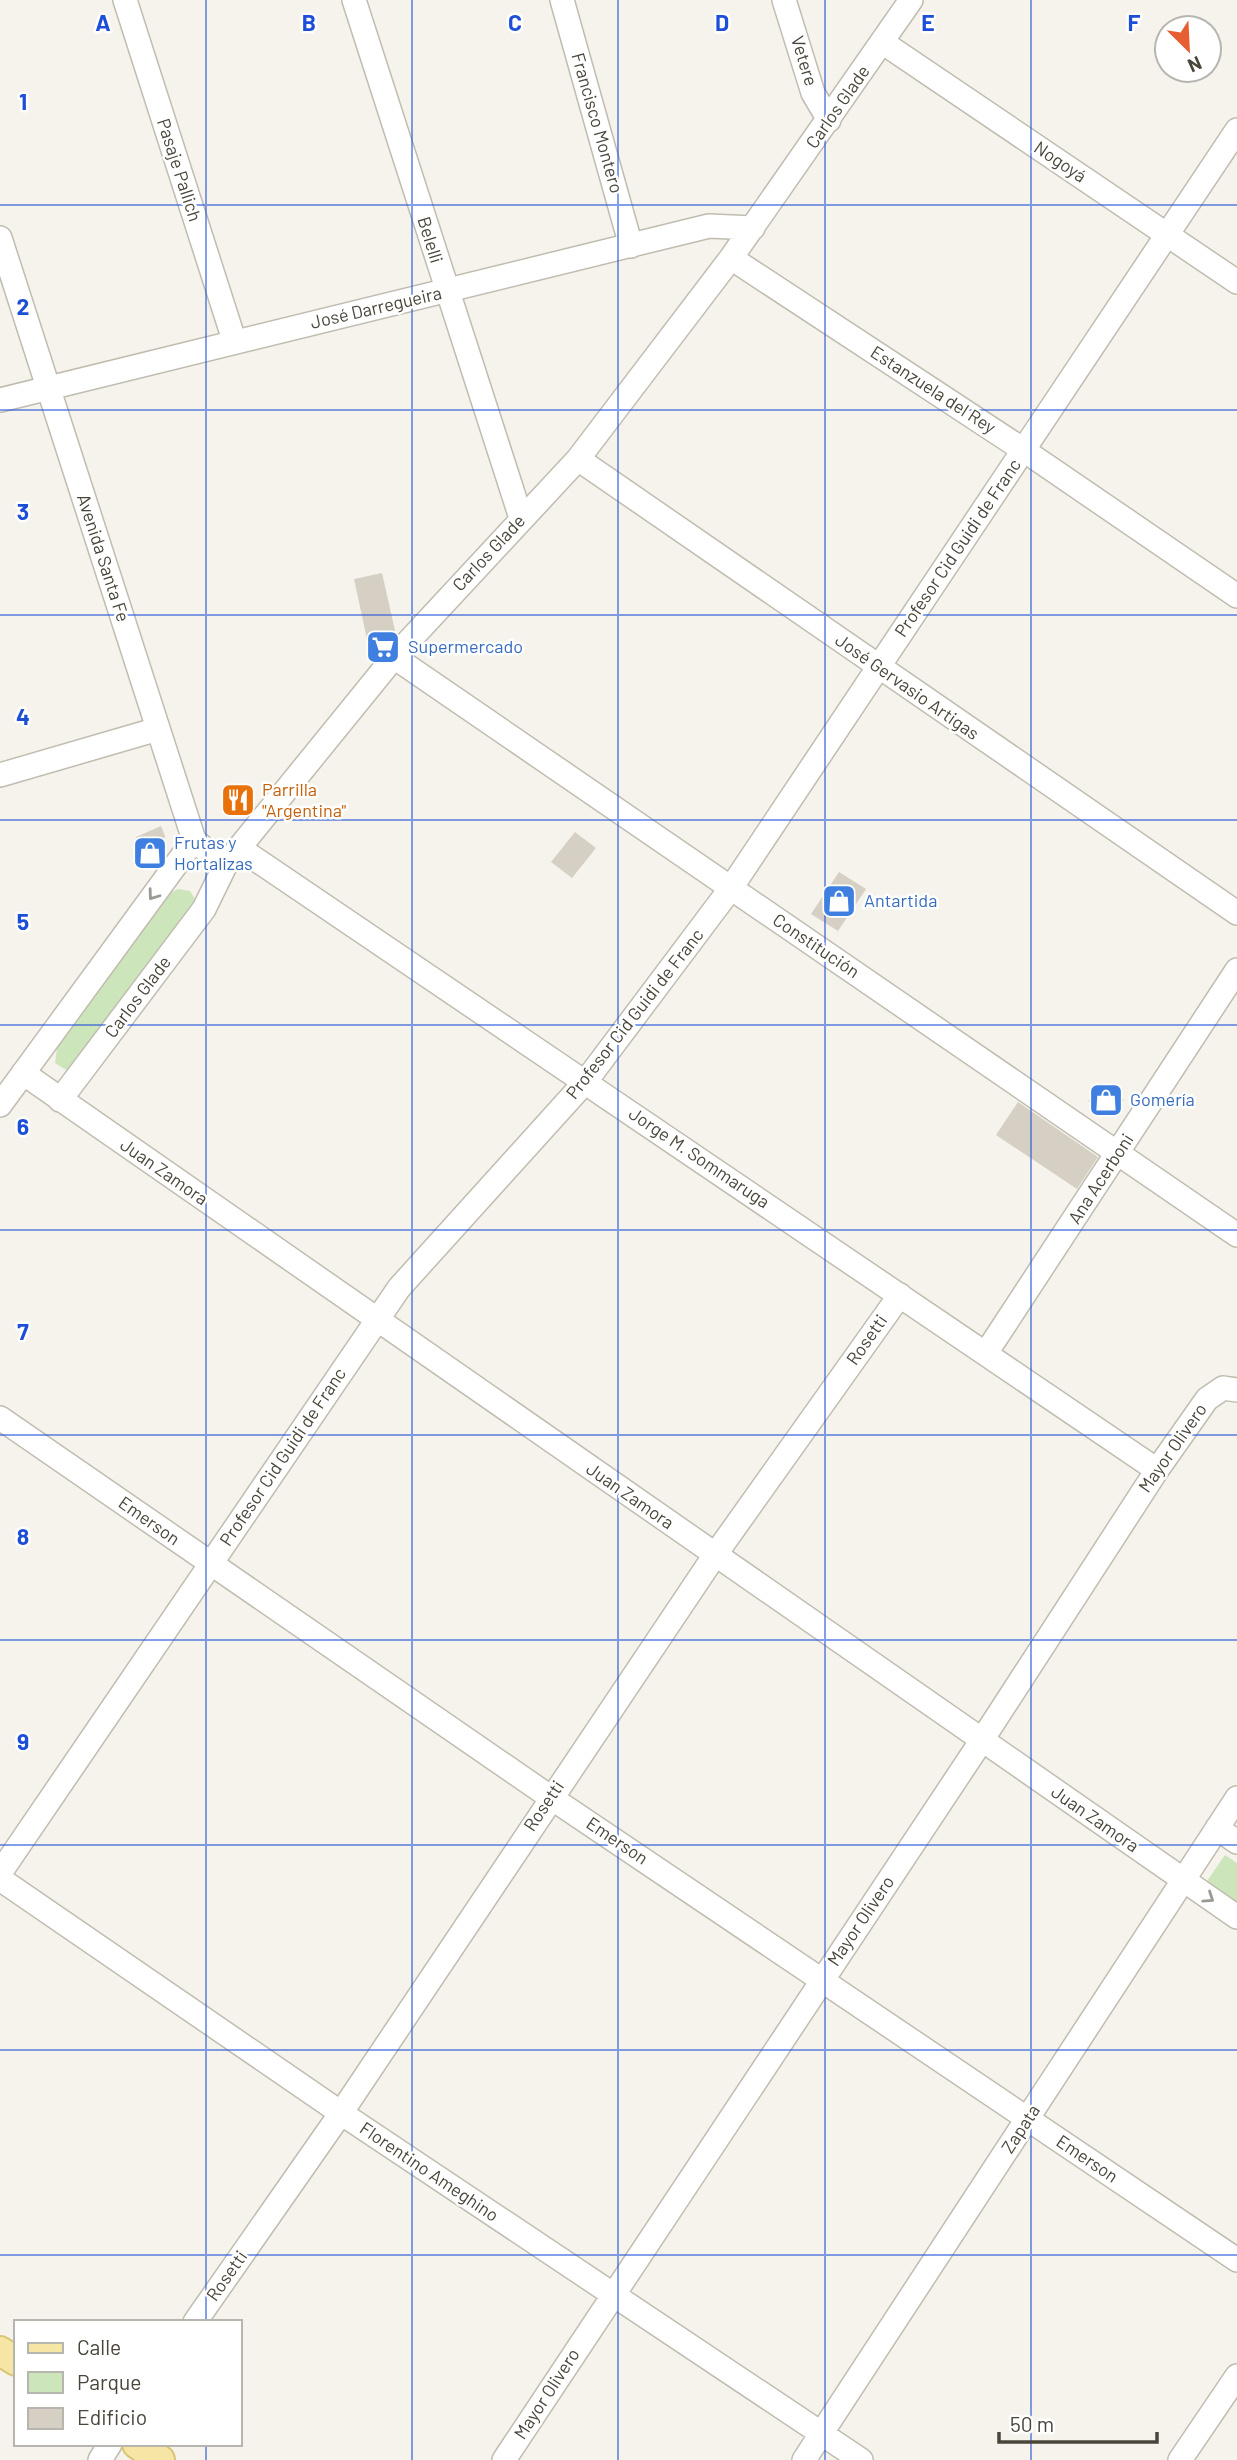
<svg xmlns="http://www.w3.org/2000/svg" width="1237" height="2460" font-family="Barlow,sans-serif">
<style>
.green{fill:#cde5ba}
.building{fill:#d5d0c3}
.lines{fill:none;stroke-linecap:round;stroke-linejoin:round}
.minor-casing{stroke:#c0bcb0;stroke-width:26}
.major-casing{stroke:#dac575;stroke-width:32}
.minor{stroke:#fff;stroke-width:23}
.major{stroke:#f5e6a5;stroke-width:28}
.oneway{stroke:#9b9993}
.grid{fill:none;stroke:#1d4ed8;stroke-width:2;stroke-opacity:0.55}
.labels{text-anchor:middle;stroke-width:5;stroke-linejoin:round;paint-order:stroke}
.street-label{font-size:18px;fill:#49453a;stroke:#fff}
.shop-label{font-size:18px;fill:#366cbe;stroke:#fff;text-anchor:start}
.food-label{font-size:18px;fill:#c56008;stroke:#fff;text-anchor:start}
.grid-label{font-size:23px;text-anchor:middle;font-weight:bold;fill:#1d4ed8;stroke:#fff;stroke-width:5;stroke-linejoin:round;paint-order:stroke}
</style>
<rect width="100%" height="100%" fill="#f5f3ec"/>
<!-- green -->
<path class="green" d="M 178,889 L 190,891 L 197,902 L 68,1071 L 55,1063 L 57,1048 L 168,894 Z
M 1225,1855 L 1237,1863 L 1237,1905 L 1205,1884 Z"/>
<!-- building -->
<path class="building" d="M 382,573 L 396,635 L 377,655 L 368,644 L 354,579 Z
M 239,785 L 253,799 L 237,815 L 223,801 Z
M 161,826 L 165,836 L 162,848 L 148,866 L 136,837 Z
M 575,832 L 596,848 L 572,878 L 551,862 Z
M 839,872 L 866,889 L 838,931 L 811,914 Z
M 1101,1083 L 1124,1100 L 1112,1117 L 1088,1101 Z
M 1018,1102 L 1098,1157 L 1077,1189 L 996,1135 Z"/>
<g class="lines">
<!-- minor casing -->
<g class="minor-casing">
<path id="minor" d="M 125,0 L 234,340
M 354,0 L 521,518
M 562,0 L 631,246
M 784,0 L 813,93 L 829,120
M 882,42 L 1237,282
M 0,238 L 194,840 L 225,866
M 731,258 L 1025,451 L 1237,596
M 0,400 L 709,226 L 753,228
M 578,459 L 1237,913
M 394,657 L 1237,1235
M 0,775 L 158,729
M 239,848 L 1157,1470
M 23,1073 L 1237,1917
M 60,1100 L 204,909 L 225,866 L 239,848 L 394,657 L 578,459 L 731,258 L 911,0
M 0,1105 L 194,840
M 986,1353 L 1237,970
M 0,1418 L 550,1797 L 1237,2260
M 1217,1828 L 1237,1842
M 0,1873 L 399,1288 L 586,1081 L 731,888 L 1237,130
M 0,1879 L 341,2113 L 861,2460
M 195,2322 L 341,2113 L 715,1555 L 900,1295
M 100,2460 L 110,2444
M 504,2460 L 982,1740 L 1157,1470 L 1207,1399 L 1223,1388 L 1237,1390
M 804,2460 L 1237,1798
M 1180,2460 L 1237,2376"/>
</g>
<!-- major casing -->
<g class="major-casing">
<path id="major" d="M 0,2351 L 16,2361
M 137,2444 L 160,2460"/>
</g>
<!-- minor -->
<use href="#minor" class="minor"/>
<!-- major -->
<use href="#major" class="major"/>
</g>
<!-- one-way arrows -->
<defs><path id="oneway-chevron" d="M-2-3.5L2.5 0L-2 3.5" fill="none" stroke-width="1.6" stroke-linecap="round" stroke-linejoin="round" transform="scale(1.75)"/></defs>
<g class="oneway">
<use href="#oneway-chevron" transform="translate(153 895) rotate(126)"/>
<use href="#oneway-chevron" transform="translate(1209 1898) rotate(34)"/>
</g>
<!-- grid -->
<path class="grid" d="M 206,0 L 206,2322M 412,0 L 412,2460M 618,0 L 618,2460M 825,0 L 825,2460M 1031,0 L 1031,2460M 0,205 L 1237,205M 0,410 L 1237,410M 0,615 L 1237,615M 0,820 L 1237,820M 0,1025 L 1237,1025M 0,1230 L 1237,1230M 0,1435 L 1237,1435M 0,1640 L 1237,1640M 0,1845 L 1237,1845M 0,2050 L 1237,2050M 0,2255 L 1237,2255M 206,2444 L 206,2460"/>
<!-- icons -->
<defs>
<g id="supermarket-square" transform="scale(1.75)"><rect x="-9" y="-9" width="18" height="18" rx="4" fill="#3f7fe0" stroke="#fff"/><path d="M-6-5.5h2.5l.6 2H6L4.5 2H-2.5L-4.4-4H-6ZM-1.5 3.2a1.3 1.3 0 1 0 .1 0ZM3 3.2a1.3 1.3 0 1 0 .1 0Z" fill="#fff"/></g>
<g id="restaurant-square" transform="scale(1.75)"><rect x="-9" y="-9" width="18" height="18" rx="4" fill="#e8710a" stroke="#fff"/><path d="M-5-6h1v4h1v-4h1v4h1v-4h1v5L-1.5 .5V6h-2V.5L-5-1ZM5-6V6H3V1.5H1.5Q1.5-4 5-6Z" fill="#fff"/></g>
<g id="shop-square" transform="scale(1.75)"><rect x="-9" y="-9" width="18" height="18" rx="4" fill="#3f7fe0" stroke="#fff"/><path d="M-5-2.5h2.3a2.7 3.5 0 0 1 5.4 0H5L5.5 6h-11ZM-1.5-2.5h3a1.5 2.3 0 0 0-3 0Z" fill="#fff"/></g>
</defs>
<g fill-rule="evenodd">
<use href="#supermarket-square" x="383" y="647"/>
<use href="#restaurant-square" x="238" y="800"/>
<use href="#shop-square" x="150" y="853"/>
<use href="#shop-square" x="839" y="901"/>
<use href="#shop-square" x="1106" y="1100"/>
</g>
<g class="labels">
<!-- street labels -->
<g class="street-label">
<text transform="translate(804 61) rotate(73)" y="6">Vetere</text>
<text transform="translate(838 107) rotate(-55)" y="6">Carlos Glade</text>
<text transform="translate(597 123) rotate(74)" y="6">Francisco Montero</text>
<text transform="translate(1060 162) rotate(34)" y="6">Nogoyá</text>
<text transform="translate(179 170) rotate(72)" y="6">Pasaje Pallich</text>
<text transform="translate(430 240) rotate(73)" y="6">Belelli</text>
<text transform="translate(376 308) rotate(-13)" y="6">José Darregueira</text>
<text transform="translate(933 390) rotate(33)" y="6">Estanzuela del Rey</text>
<text transform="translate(958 548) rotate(-56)" y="6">Profesor Cid Guidi de Franc</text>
<text transform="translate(489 553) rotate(-47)" y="6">Carlos Glade</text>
<text transform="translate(103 558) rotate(72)" y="6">Avenida Santa Fe</text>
<text transform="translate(907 687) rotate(35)" y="6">José Gervasio Artigas</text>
<text transform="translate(816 946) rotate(34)" y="6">Constitución</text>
<text transform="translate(138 997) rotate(-53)" y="6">Carlos Glade</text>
<text transform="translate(635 1014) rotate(-52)" y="6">Profesor Cid Guidi de Franc</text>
<text transform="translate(699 1158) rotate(34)" y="6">Jorge M. Sommaruga</text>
<text transform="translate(164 1172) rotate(35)" y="6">Juan Zamora</text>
<text transform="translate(1101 1179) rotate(-57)" y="6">Ana Acerboni</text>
<text transform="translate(867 1340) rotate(-55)" y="6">Rosetti</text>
<text transform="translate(1173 1448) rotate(-55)" y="6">Mayor Olivero</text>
<text transform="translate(283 1457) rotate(-56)" y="6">Profesor Cid Guidi de Franc</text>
<text transform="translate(630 1496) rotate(35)" y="6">Juan Zamora</text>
<text transform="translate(149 1521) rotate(35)" y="6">Emerson</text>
<text transform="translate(544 1806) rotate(-56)" y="6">Rosetti</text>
<text transform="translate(1095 1819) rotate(35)" y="6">Juan Zamora</text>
<text transform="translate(617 1841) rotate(34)" y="6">Emerson</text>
<text transform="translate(861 1921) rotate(-56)" y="6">Mayor Olivero</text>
<text transform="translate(1021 2129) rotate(-57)" y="6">Zapata</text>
<text transform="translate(1087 2159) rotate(34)" y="6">Emerson</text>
<text transform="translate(429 2172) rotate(34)" y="6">Florentino Ameghino</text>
<text transform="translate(227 2276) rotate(-55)" y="6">Rosetti</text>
<text transform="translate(547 2394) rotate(-57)" y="6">Mayor Olivero</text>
</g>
<!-- shop labels -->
<g class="shop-label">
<text x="408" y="653">Supermercado</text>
<text x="174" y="849">Frutas y<tspan x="174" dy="21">Hortalizas</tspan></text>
<text x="864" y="907">Antartida</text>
<text x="1130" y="1106">Gomería</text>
</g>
<!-- food labels -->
<g class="food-label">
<text x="262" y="796">Parrilla<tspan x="262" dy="21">"Argentina"</tspan></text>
</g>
</g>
<g class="grid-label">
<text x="103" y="31">A</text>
<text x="309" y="31">B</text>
<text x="515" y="31">C</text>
<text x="722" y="31">D</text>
<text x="928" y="31">E</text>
<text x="1134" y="31">F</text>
<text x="23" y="110">1</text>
<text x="23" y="315">2</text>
<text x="23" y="520">3</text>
<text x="23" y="725">4</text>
<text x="23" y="930">5</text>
<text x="23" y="1135">6</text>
<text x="23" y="1340">7</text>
<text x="23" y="1545">8</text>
<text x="23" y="1750">9</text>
</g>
<!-- legend -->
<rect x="14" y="2320" width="228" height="126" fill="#ffffff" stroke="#b6b5b0" stroke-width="2"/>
<rect x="28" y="2343" width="35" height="10" fill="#f5e6a5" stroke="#b6b5b0" stroke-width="2"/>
<text x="77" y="2355" font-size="21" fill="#49453a">Calle</text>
<rect x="28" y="2372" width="35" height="21" fill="#cde5ba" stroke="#b6b5b0" stroke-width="2"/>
<text x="77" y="2390" font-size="21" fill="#49453a">Parque</text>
<rect x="28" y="2408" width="35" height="21" fill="#d5d0c3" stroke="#b6b5b0" stroke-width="2"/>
<text x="77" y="2425" font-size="21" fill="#49453a">Edificio</text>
<!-- north arrow -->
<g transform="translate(1188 49) rotate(156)"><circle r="33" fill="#ffffff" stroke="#b6b5b0" stroke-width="2"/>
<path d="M0-5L12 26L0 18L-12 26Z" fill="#e65e32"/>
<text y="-10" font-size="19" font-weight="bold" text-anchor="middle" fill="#49453a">N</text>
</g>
<!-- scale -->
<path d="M999 2432v10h158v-10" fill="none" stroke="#49453a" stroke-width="3.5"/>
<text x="1010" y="2432" font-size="21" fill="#49453a" stroke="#ffffff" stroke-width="5" paint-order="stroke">50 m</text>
</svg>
